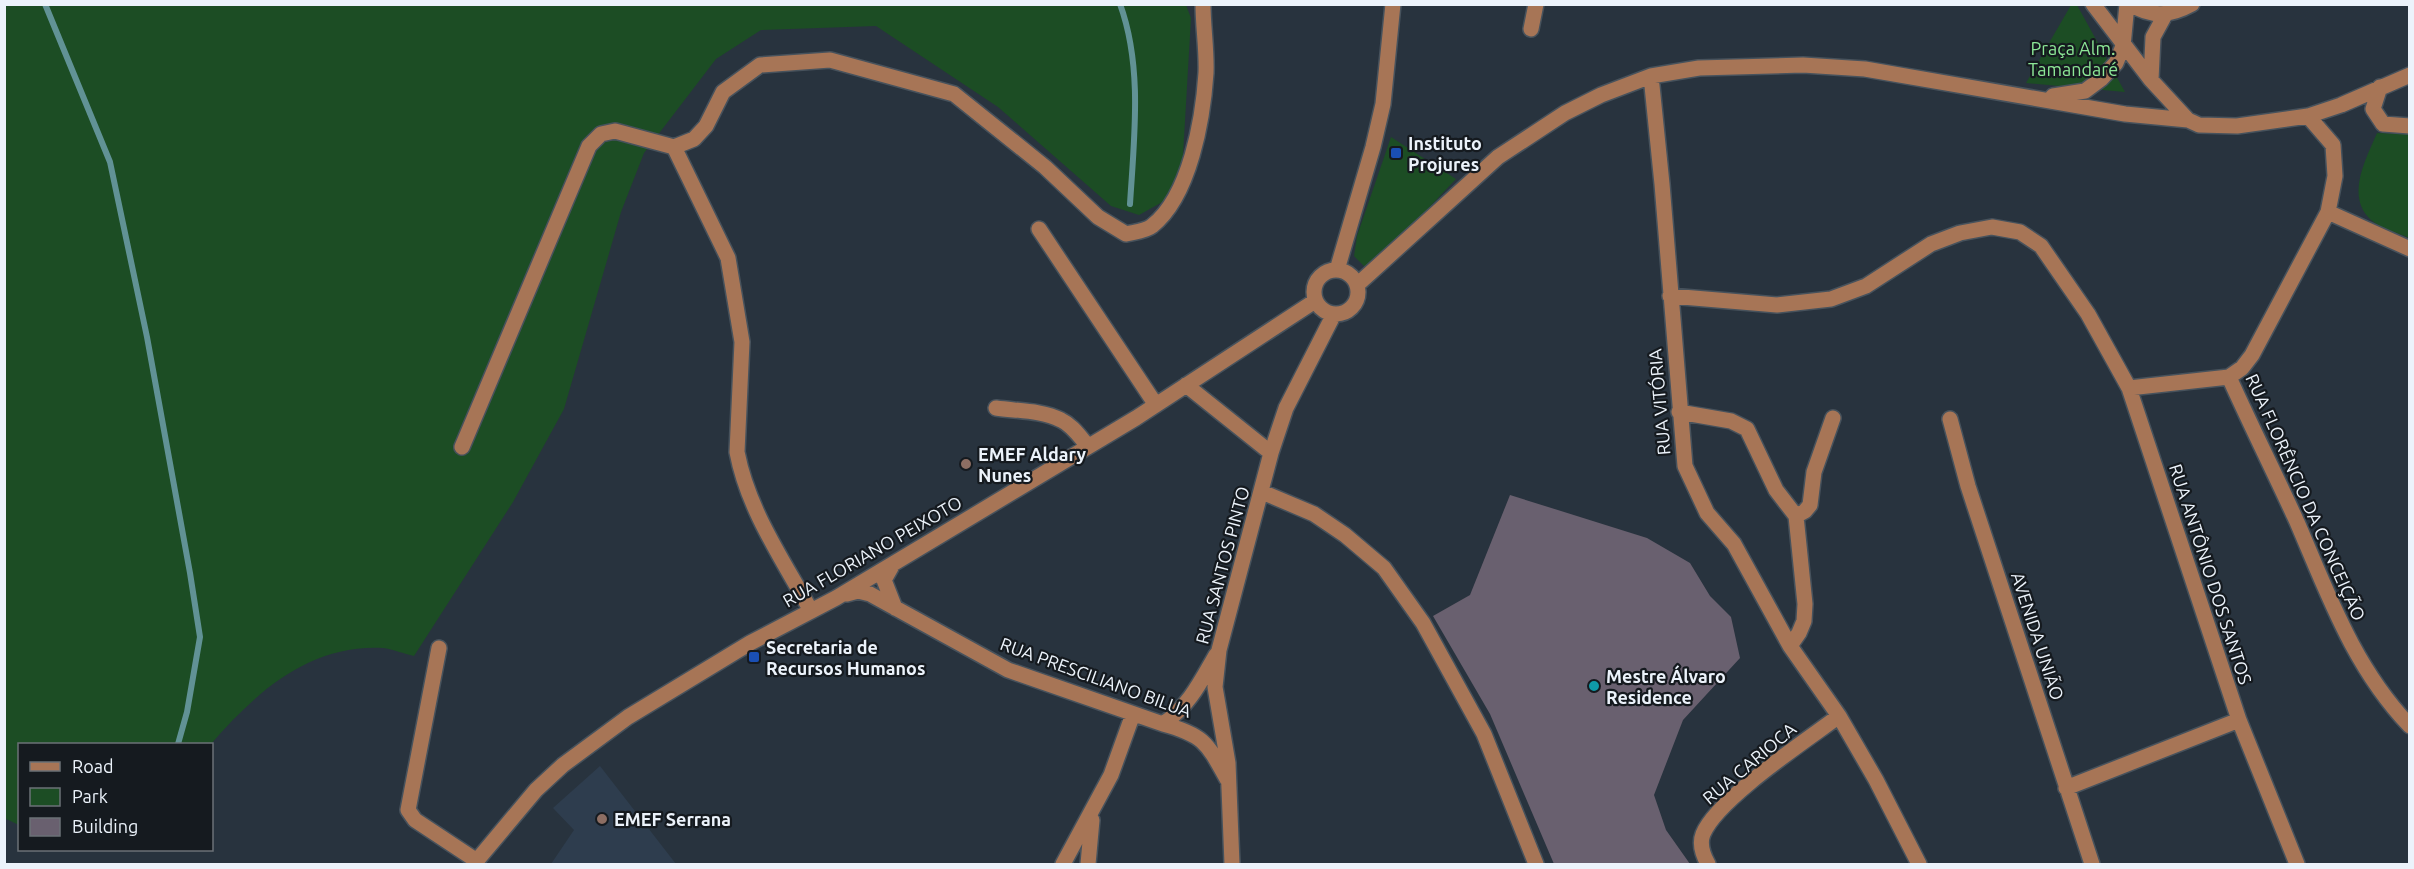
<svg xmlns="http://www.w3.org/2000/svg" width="2414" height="869" font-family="Ubuntu,sans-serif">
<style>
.built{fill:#2e3d4e}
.green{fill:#1c4d24}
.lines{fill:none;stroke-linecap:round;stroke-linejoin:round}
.stream{stroke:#619295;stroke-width:6}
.building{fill:#69606f}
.minor-casing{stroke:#47525c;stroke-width:18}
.minor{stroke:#a77556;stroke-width:15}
.transit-dot{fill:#1a4fb4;stroke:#151a1f;stroke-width:2}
.education-dot{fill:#8d6e63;stroke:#151a1f;stroke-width:2}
.culture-dot{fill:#0f9aa8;stroke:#151a1f;stroke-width:2}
.labels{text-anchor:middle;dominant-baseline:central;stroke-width:4.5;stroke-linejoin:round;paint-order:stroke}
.park-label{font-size:18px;fill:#8ce796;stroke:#151a1f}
.poi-label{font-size:18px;font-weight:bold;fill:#ecf3fb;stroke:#151a1f;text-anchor:start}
.street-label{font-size:18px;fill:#ecf3fb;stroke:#151a1f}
</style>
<rect width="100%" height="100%" fill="#28333e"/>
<path class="built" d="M600 766 676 864H551L574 830 553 808Z"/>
<path class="green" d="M4 5H1186L1191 18 1182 172 1166 200 1139 215 1111 206 998 107 876 26 761 30 716 59 644 153 621 212 564 409 513 502 414 656C404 654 393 649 383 648 309 644 255 693 211 744H20L19 825 4 818Z
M2071 5H2077L2125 92 2026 83Z
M2377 133 2409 134V238C2398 233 2380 228 2371 220 2345 196 2366 159 2377 133Z
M1391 137 1456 179 1369 271 1354 256 1357 236Z"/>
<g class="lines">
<path class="stream" d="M45 4 110 162 147 337 190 573 200 637 187 712 178 744
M1120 4C1143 67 1134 139 1130 204"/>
</g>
<path class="building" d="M1510 495 1647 538 1690 563 1710 596 1731 617 1740 658 1683 720 1654 795 1666 830 1690 864H1554L1490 714 1433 616 1470 595Z"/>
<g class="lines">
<g class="minor-casing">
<path id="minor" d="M2093 4 2151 80 2188 120 2199 125 2237 126 2308 116 2341 105 2410 75
M2130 4C2152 18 2170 16 2192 4
M1531 29 1536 4
M1651 76 1662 184 1685 466 1707 513 1734 544 1790 646 1839 716 1876 780 1919 864
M2151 80 2153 37 2165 15
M2380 87 2373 109 2383 124 2410 126
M2053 96 2085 91 2101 79 2116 63 2123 46 2127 4
M2308 116 2333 145 2335 176 2328 212 2252 355 2242 368 2229 377C2251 426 2275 474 2297 522 2328 594 2354 668 2410 726
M674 147 694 139 706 126 723 92 760 65 830 60 954 94 1045 167 1098 217 1126 234C1134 232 1146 231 1152 226 1190 196 1203 119 1206 73 1207 51 1203 27 1203 4
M674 147 728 258 742 342 737 452C748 510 783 560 811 611
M2328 212 2410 249
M1039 229 1156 405
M1337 270 1373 147 1383 104 1393 4
M1314 292a22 22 0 1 1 44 0a22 22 0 1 1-44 0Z
M1357 285 1498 157 1565 113 1601 95 1651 76 1699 68 1803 65 1865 69 2125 114 2188 120
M1670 296 1777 305 1831 299 1866 286 1931 244 1960 233 1992 227 2020 232 2041 246 2088 314 2129 388 2239 720 2297 864
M1186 385 1271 453
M2129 388 2229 377
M996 408C1016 411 1042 410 1061 420 1072 425 1080 437 1088 446
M1679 412 1731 421 1747 429 1776 490 1796 516 1805 604 1804 621 1799 633 1790 646
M1950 419 1968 486 2092 864
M462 447 589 146 601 134 615 131 674 147
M1262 492 1314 514 1345 535 1384 568 1423 623 1484 734 1536 864
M1796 516 1805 511 1810 505 1814 472 1833 418
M893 564 884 580 895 608
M847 594 858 591 870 594 1008 670 1163 724C1204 735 1207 743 1227 779
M439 648 408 810 415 820 477 861
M1163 724C1189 706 1201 681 1216 655
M2066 788 2239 720
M474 864 536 790 563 765 628 717 750 643 836 598 1136 418 1315 301
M1063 864 1111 775 1133 714
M1088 864 1092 820
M1232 864 1228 763 1215 687 1219 650 1271 453 1286 408 1334 314
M1708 864C1703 855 1699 844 1703 834 1717 799 1807 740 1839 716"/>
</g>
<use href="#minor" class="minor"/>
</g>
<g class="transit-dot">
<rect x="1390" y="147" width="12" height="12" rx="3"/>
<rect x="748" y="651" width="12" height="12" rx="3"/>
</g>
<g class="education-dot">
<circle cx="966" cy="464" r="6"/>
<circle cx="602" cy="819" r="6"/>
</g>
<circle class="culture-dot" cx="1594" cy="686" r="6"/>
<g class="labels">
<g class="park-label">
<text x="2073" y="48">Praça Alm.<tspan x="2073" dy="21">Tamandaré</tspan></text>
</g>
<g class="poi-label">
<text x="1408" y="143">Instituto<tspan x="1408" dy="21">Projures</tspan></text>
<text x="978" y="454">EMEF Aldary<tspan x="978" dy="21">Nunes</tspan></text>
<text x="766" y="647">Secretaria de<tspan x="766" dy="21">Recursos Humanos</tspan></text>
<text x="1606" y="676">Mestre Álvaro<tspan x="1606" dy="21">Residence</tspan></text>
<text x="614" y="819">EMEF Serrana</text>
</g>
<g class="street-label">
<text transform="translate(1659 402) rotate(-95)">RUA VITÓRIA</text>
<text transform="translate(2306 497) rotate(66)">RUA FLORÊNCIO DA CONCEIÇÃO</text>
<text transform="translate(872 551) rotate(-30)">RUA FLORIANO PEIXOTO</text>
<text transform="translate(1222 565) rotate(-75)">RUA SANTOS PINTO</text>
<text transform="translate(2211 574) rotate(72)">RUA ANTÔNIO DOS SANTOS</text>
<text transform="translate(2038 636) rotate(72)">AVENIDA UNIÃO</text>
<text transform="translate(1096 677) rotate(20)">RUA PRESCILIANO BILUA</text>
<text transform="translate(1749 763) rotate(-40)">RUA CARIOCA</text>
</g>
</g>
<rect width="2414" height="869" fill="none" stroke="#ecf3fb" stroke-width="12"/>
<rect x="18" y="743" width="195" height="108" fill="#151a1f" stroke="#6b7177" stroke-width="1.5"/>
<rect x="30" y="762" width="30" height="9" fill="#a77556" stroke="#6b7177" stroke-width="1.5"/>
<text x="72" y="773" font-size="18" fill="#ecf3fb">Road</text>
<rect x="30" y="788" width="30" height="18" fill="#1c4d24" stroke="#6b7177" stroke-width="1.5"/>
<text x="72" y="803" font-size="18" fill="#ecf3fb">Park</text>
<rect x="30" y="818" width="30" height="18" fill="#69606f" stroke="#6b7177" stroke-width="1.5"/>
<text x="72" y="833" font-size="18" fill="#ecf3fb">Building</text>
</svg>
